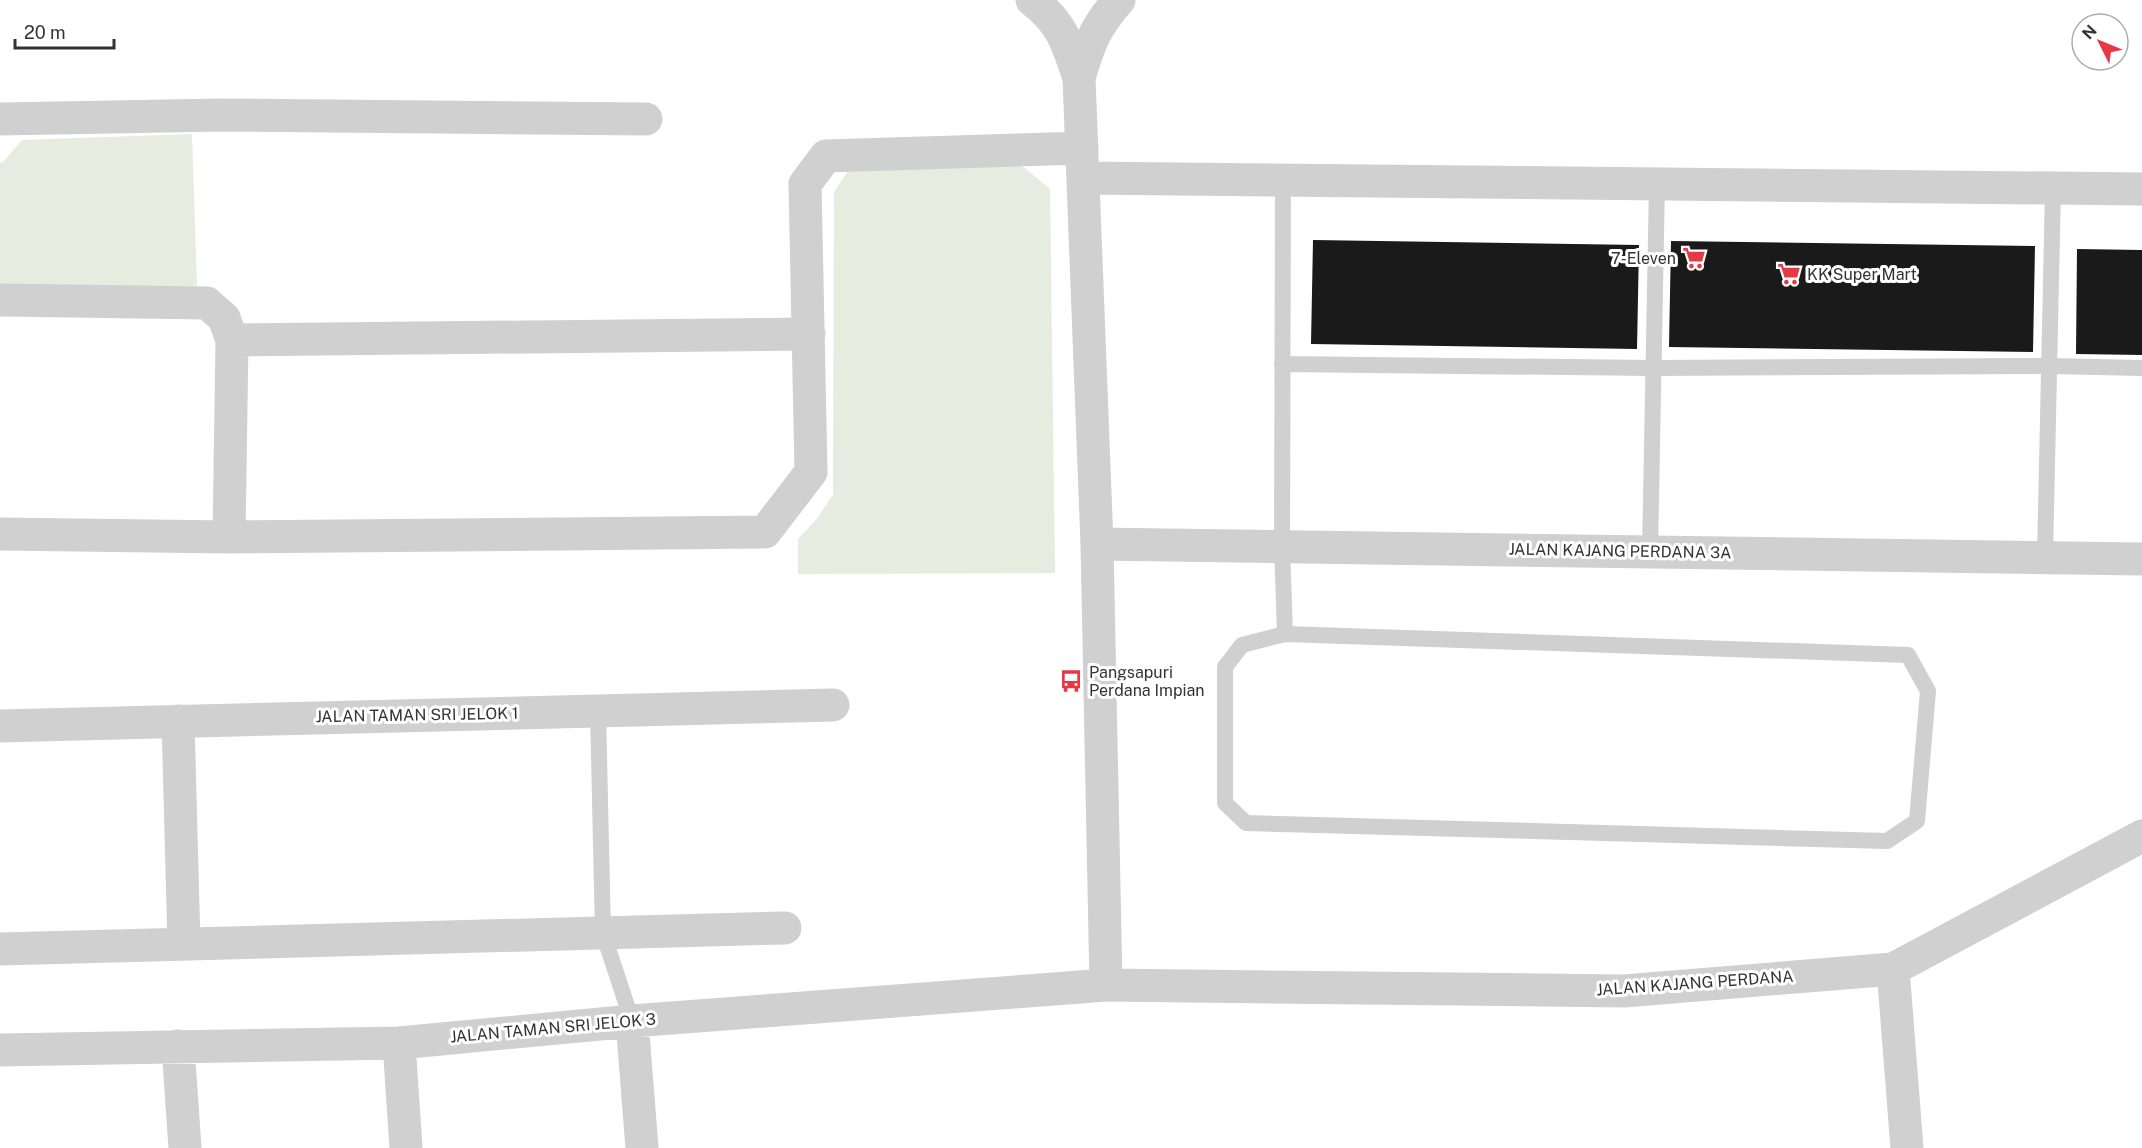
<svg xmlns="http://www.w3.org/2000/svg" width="2142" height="1148" font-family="'Public Sans',sans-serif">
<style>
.green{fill:#e6ecdf}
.building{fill:#1a1a1a}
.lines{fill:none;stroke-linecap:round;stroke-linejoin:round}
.lane{stroke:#d0d0d0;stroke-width:16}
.street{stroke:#d0d0d0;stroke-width:33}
.labels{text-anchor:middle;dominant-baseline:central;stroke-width:6;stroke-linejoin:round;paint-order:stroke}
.poi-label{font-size:16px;fill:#333;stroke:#fff;text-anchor:start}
.street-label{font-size:16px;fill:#333;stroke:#fff}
</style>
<rect width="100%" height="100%" fill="#fff"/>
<path class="green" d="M192 134 197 286 0 289V163L3 162 22 140Z
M1015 160 1050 189 1055 573 798 574V539L815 521 833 495 834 192 850 168Z"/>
<path class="building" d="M1313 240 1639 245 1637 349 1311 344Z
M1671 241 2035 246 2033 352 1669 347Z
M2077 249 2142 250V355L2076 354Z"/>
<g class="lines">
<path class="lane" d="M1283 180 1282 546 1285 634 1242 645 1225 667V803L1246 823 1887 841 1917 821 1928 691 1908 655 1285 634
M1282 364 1653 368 2049 366 2142 368
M1650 552 1657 184
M2045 557 2053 188
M598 711 603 933 632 1021"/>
<path class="street" d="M1032 0C1063 24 1067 43 1079 78L1097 544 1106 985
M1079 78C1089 44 1095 27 1119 0
M0 119 222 115 646 119
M1083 178 2142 189
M0 300 207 303 224 318 232 340 809 334
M0 534 229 537 765 532 811 472 805 184 826 156 1082 148
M229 537 232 340
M1097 544 2142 559
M178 721 184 944
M0 726 833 705
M0 949 785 928
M1893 969 1907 1148
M632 1021 642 1148
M399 1043 406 1148
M178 1046 185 1148
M0 1050 399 1043 632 1021 1106 985 1624 991 1893 969 2142 836"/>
</g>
<defs>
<g id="supermarket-bare" transform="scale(1.8)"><path d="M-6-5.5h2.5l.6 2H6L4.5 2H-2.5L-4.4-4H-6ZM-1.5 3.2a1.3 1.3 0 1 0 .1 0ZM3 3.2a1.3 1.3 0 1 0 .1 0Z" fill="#e63946" stroke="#fff" stroke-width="2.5" paint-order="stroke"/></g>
<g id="bus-bare" transform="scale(1.8)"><path d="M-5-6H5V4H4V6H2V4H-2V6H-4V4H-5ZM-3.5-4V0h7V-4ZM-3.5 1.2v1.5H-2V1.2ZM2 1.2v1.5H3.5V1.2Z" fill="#e63946" stroke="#fff" stroke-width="2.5" paint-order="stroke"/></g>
</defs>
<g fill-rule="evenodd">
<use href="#supermarket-bare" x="1694" y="258"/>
<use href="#supermarket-bare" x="1789" y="274"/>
<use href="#bus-bare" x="1071" y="681"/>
</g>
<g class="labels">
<g class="poi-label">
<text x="1676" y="258" text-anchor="end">7-Eleven</text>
<text x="1807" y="274">KK Super Mart</text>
<text x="1089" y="672">Pangsapuri<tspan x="1089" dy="18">Perdana Impian</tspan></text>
</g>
<g class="street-label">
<text transform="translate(1620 551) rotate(1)">JALAN KAJANG PERDANA 3A</text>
<text transform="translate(417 715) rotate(-1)">JALAN TAMAN SRI JELOK 1</text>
<text transform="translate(1695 983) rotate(-4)">JALAN KAJANG PERDANA</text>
<text transform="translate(553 1028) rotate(-5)">JALAN TAMAN SRI JELOK 3</text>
</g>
</g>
<g transform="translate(2100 42) rotate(313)"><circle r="28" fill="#ffffff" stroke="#adadad" stroke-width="1.5"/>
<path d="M0-4.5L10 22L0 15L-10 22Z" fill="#e63946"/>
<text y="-9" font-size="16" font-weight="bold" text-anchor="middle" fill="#333333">N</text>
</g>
<path d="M15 39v9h99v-9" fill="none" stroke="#333333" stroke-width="3"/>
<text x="24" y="39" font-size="18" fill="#333333" stroke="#ffffff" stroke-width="4.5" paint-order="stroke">20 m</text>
</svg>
